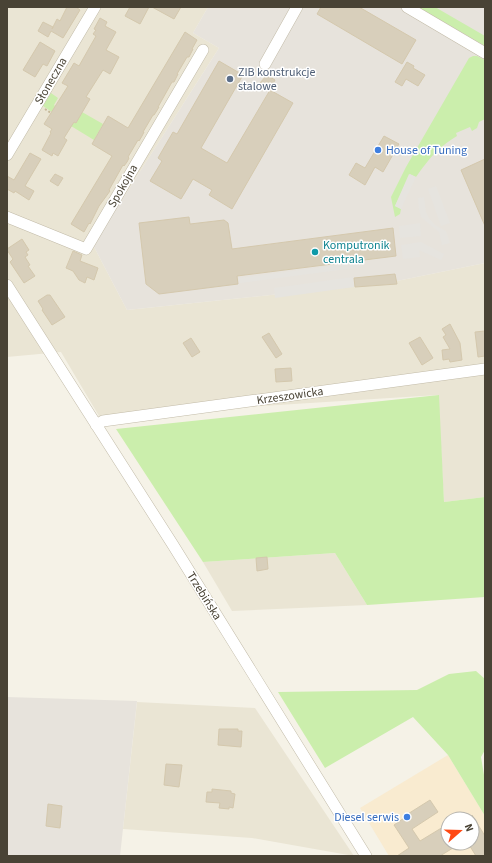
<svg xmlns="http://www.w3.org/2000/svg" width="492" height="863" font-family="'Source Sans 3',sans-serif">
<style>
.residential{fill:#eae5d4}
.commercial{fill:#f9ebd0;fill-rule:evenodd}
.industrial{fill:#e7e3dc}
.green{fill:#cbeeac}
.parking{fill:#e6e4df}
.building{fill:#d8cfbb;stroke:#d4c8ad}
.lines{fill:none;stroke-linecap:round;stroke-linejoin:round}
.minor-casing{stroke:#c2bba8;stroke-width:12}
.path{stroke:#c5b898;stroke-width:2;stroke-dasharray:2 2;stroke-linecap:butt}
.minor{stroke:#fff;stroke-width:11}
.service-dot{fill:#5c6f8a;stroke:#fff;stroke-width:1.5}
.shop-dot{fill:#3f7fe0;stroke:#fff;stroke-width:1.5}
.culture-dot{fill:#0f9aa8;stroke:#fff;stroke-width:1.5}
.labels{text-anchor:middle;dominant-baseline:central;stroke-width:3;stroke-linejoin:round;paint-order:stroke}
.service-label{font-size:12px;fill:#4e5e75;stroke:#fff;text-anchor:start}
.street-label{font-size:12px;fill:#494335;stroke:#fff}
.shop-label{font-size:12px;fill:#366cbe;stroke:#fff;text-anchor:start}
.culture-label{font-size:12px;fill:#0d838f;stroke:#fff;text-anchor:start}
</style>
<rect width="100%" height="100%" fill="#f5f2e7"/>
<path class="residential" d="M7 7H208L193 33 219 48 93 245 127 310 387 283 485 263V497L444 502 438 395 99 416 61 352 7 357Z
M335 553 367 605 232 611 203 562Z
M137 702 255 708 354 856 252 838 123 829Z"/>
<path class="commercial" d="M448 755 485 816V856H389L360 808ZM448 819H472V843H448Z"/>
<path class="industrial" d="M208 7H485V263L387 283 127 310 93 245 219 48 193 33Z
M7 697 137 701 120 856H7Z"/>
<path class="green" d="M418 7H435L485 36V46Z
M473 56H477L485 60V119L479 122 477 128 472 131 470 127 456 133 457 136C437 148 429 159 416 177L410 174 395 206 401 209 400 214 395 217 391 197 406 167 469 58Z
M51 93 58 98 54 105 55 106 52 112 43 106Z
M82 112 103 124 94 140 71 126 74 122 76 123Z
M439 395 444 502 485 497V597L367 605 335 553 203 562 116 429Z
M476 671 485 679V750L481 757 485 781V816L448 755 413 717 325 768 278 692 417 690 449 674Z"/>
<path class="parking" d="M409 174 416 177 401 209 395 206Z
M436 186 450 223 441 226 428 189Z
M424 197 426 212 429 218 435 225 446 231 450 243 442 245 439 232 421 217 419 210 418 198Z
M420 223 421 236 400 238 399 226Z
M421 242 444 254 441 260 419 250 420 257 403 259 401 245Z
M361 262 362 267 240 283 239 278Z
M353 277 354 287 275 298 274 288Z"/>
<path class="building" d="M67 7H76L80 10 63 38 51 31 48 37 38 31 43 22 53 27 52 29 57 19 60 21Z
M130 7H149L140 24 125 16Z
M152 7H181L174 19Z
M321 7H359L416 40 402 64 317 14Z
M100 18 107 22 105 26 116 32 106 50 119 57 110 74 103 70 86 97 90 99 76 123 74 122 64 138 67 140 58 156 53 153 52 156 42 150 51 133 50 132 52 129 44 124 68 86 62 83 74 63 79 66 96 36 93 34 96 30 94 29Z
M185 32 197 40 192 49H193L189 57H187L177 74H178L174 82H172L158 107H159L156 112 154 115H153L143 132H144L142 136 139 141 138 140 128 157 129 158 127 162 124 166 123 165 109 190 110 191 99 206 90 224 89 223 84 232 71 224 112 156 92 144 108 116 128 128Z
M40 42 55 51 47 66 43 64 35 77 23 70Z
M219 61 243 75 201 148 227 163 270 90 293 103 232 209 209 195 212 190 193 179 181 199 150 181 162 161 158 158 173 132 177 134Z
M407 62 414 66 413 68 425 75 418 86 406 79 402 86 395 82Z
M267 75 275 80 270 90 259 84Z
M384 136 399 144 383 172 375 167 365 185 349 175 356 163 365 168Z
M30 153 41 159 25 186 34 191 29 200 15 191 14 193 7 189V176L14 180Z
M485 159V226L461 170Z
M55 174 63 178 58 186 50 181Z
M189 217 190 224 224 220 228 223 232 249 393 228 396 256 237 276 238 284 159 294 146 284 139 223Z
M22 239 29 250 26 252 28 255 25 257 30 265 28 266 35 276 24 283 10 262 13 259 7 250V249Z
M73 251 82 255 80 261 98 268 94 280 87 277 85 283 79 280 73 271 66 268Z
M395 274 397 284 355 287 354 278Z
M47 295H50L65 317 52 325 42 310 43 309 38 301Z
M450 324 460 343 462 360 450 362 449 359 443 360 442 350 450 349 443 337 446 335 442 329Z
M485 331V356L478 357 475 332Z
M269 333 282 354 276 358 262 337Z
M420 337 433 358 422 365 409 343Z
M191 338 200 352 192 357 183 343Z
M291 368 292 381 276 382 275 369Z
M267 557 268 569 257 571 256 558Z
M219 729H238V731H242L241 747 218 745Z
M166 764 182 765 179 787 164 785Z
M212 789 231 791V793L235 794 233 808 229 807V809L219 808 220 803 206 802 207 792H212Z
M430 800 438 812 412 829 420 841 448 824V843H461L440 856H397L409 848 394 825 404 818 403 817Z
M48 804 62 806 60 828 46 826Z
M472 815 485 836V856H476L468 843H472Z"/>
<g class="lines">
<g class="minor-casing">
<path id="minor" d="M407 7 485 53
M265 64 297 7
M7 155 95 7
M7 217 86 249 203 50
M7 285 173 545 366 856
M96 425 103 421 485 369"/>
</g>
<path class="path" d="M45 109 51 113"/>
<use href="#minor" class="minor"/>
</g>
<circle class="service-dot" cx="230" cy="79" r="4"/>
<g class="shop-dot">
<circle cx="378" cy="150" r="4"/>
<circle cx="407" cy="817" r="4"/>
</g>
<circle class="culture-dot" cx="315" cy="252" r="4"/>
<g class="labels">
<g class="service-label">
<text x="238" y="72">ZIB konstrukcje<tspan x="238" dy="14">stalowe</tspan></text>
</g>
<g class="street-label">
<text transform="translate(51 81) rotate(-60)">Słoneczna</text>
<text transform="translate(123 186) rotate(-60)">Spokojna</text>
<text transform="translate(290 396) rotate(-8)">Krzeszowicka</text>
<text transform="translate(204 596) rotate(58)">Trzebińska</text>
</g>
<g class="shop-label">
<text x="386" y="150">House of Tuning</text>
<text x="399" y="817" text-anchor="end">Diesel serwis</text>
</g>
<g class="culture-label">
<text x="323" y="245">Komputronik<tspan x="323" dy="14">centrala</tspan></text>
</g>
</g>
<rect width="492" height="863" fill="none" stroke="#494335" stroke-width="16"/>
<g transform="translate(460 831) rotate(70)"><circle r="19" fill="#ffffff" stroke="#b6b4ae"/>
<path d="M0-3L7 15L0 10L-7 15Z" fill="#ff4914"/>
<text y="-6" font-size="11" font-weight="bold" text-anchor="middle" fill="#494335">N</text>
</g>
</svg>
